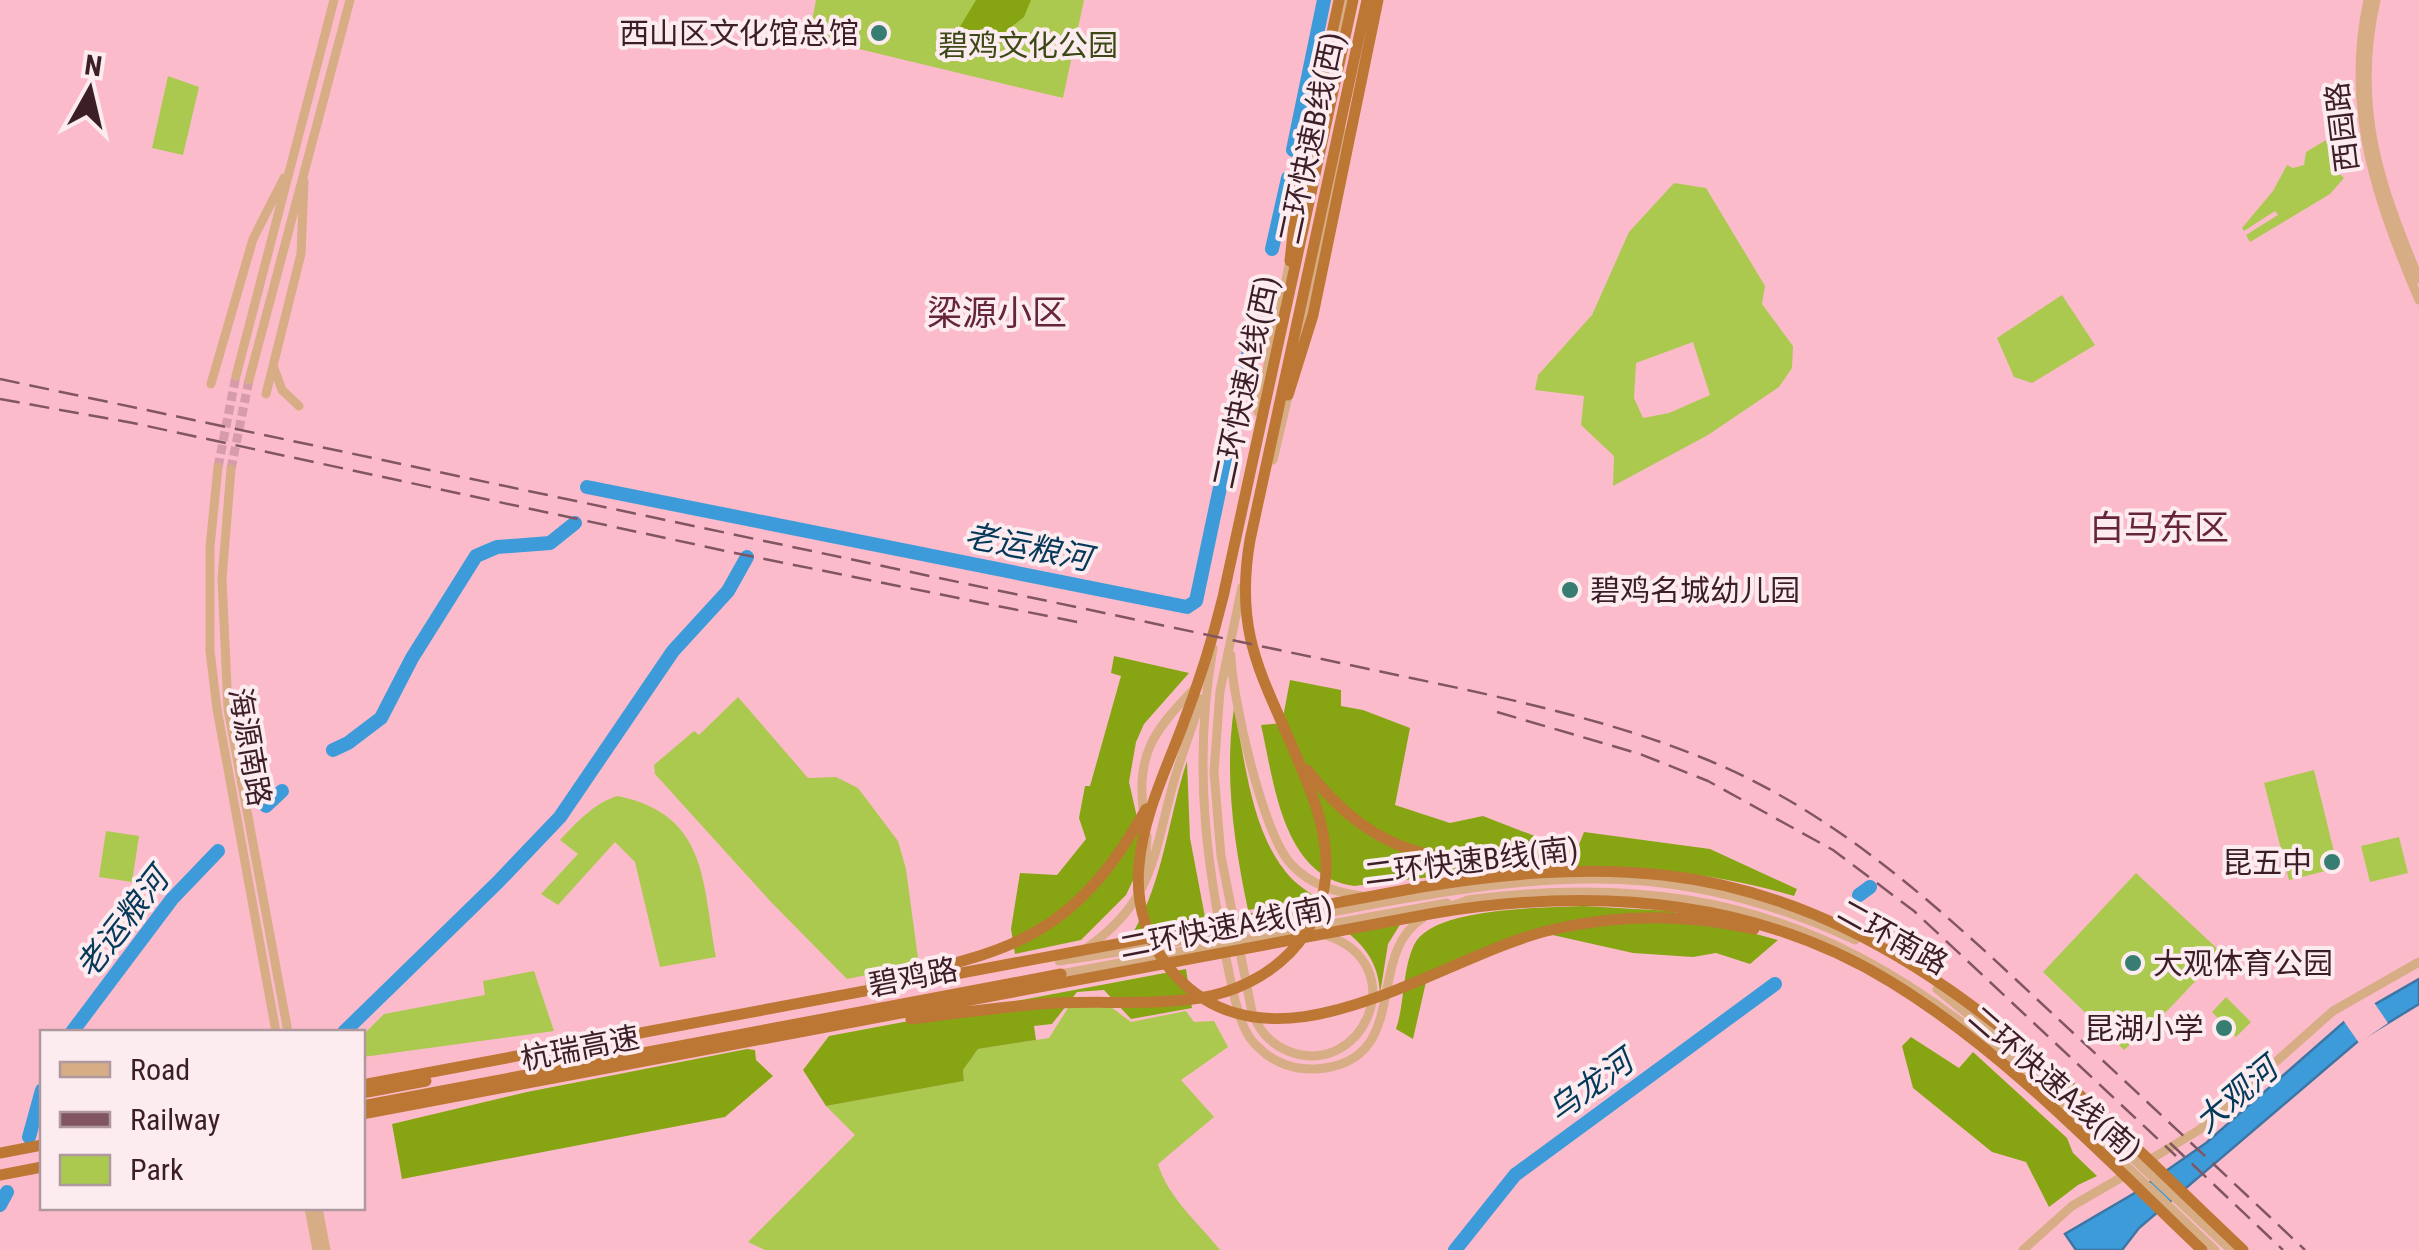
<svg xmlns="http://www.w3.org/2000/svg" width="2419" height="1250" font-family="'Roboto Condensed','Noto Sans SC',sans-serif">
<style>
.green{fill:#abc94f;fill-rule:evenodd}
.forest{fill:#87a512}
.water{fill:#3e9bd9;stroke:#3d76a4;stroke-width:2.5}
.pier{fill:#fcbbcb}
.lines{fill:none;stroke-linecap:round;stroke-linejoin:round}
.river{stroke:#3e9bd9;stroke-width:14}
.major-tunnel{stroke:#d69caa;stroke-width:9;stroke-dasharray:9 4.5;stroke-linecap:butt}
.major{stroke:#d7ad85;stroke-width:9}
.highway{stroke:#bd7734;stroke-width:11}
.rail{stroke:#815662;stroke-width:2.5;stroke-dasharray:20 10;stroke-linecap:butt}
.poi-dot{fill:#387d72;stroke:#fcebef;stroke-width:4}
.labels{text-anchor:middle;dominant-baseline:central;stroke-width:8;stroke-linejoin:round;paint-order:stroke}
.poi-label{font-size:30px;fill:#3c1e27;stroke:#fcebef;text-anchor:end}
.park-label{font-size:30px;fill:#3c4916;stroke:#fcebef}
.street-label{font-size:30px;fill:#3c1e27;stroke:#fcebef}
.water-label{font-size:32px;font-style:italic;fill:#043959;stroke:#fcebef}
.quarter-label{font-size:35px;fill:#66253b;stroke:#fcebef}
</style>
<rect width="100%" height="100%" fill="#fcbbcb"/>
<path class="green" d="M816 0H1084L1063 98 809 37Z
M168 76 199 87 183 155 152 148Z
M2333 136 2338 153 2337 171 2344 178 2330 194 2250 242 2246 235 2278 215 2275 211 2244 231 2242 228 2273 191 2287 165 2293 168 2304 165 2306 152Z
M1674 183 1706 188 1765 286 1762 304 1793 346 1792 368 1779 387 1708 435 1613 486 1614 456 1581 425 1584 396 1535 390 1538 375 1592 315 1629 232ZM1693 342 1710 395 1669 413 1643 418 1634 398 1636 363Z
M2062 295 2095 345 2032 383 2014 377 1997 338Z
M738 697 808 778 836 777 858 788 898 841 906 869 918 958 906 967 847 979 771 902 655 774 654 765 694 731 699 735Z
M2314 770 2338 868 2289 880 2264 783Z
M618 796C708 815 702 881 716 957L660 967 635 862 615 842 558 905 541 894 578 854 560 840C576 823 595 802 618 796Z
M106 831 139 836 132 882 99 877Z
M2399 837 2408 873 2370 882 2361 846Z
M2136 873 2222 953 2169 1009 2124 1050 2043 972Z
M534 971 554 1031 363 1057V1035L384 1014 485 995 483 981Z
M2226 997 2251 1022 2236 1037 2212 1012Z
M1111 1007 1131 1022 1186 1011 1194 1022 1214 1021 1228 1047 1181 1080 1214 1117 1158 1164C1168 1198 1199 1223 1220 1250H765L748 1242 855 1135 826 1106 964 1081 963 1070 978 1049 1049 1038 1068 1008Z"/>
<path class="forest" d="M976 0H1031L1024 17 1005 32 1006 44 965 35 958 30Z
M1114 656 1189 673 1144 724 1136 742 1129 782 1141 835 1135 876 1126 895 1081 940 1015 954 1011 929 1020 873 1057 875 1086 839 1079 818 1085 786H1090L1121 676 1111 673Z
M1290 680 1341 690V706L1363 710 1410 728 1395 805 1450 823 1483 816 1576 852 1584 832 1710 849 1797 889 1794 896C1645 852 1506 867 1354 886 1282 877 1274 781 1261 725L1282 723Z
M1234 708C1246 763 1251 836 1292 879 1299 886 1309 892 1317 898L1248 910C1234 843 1224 776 1234 708Z
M1187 761 1190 838 1205 917 1134 931C1164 878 1168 819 1187 761Z
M1583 906 1671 911 1778 940 1750 964 1716 953 1693 957 1633 953 1548 934 1472 960 1426 982 1413 1039 1396 1029C1405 1003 1402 970 1414 945 1432 907 1543 908 1583 906Z
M1401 923 1388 944 1380 994C1379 967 1368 949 1347 932Z
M1186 969 1192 1008 1131 1019 1104 990 1077 992 1052 1024 1034 1026 1036 1040 978 1049 963 1070 964 1081 826 1106 803 1070 829 1036Z
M1911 1037 1959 1068 1973 1052 2067 1138 2073 1153 2097 1176 2078 1185 2049 1207 2026 1162 1992 1152 1913 1088 1902 1046Z
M747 1049 755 1050 756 1060 773 1076 725 1117 402 1179 392 1124 527 1092Z"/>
<path class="water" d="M2419 979V1004L2357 1042 2139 1228 2122 1250H2076L2065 1234 2133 1194 2206 1143 2344 1022Z"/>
<path class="pier" d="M2373 1001 2388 1023 2359 1043 2343 1020Z"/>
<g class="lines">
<path class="river" d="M1293 150 1324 0
M1272 249 1288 178
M587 487 1187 607 1196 601 1251 341
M333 750 348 743 381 718 412 658 476 556 497 547 550 543 575 523
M266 806 282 791
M1859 895 1870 887
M72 1032 172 899 218 851
M344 1032 498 882 560 817 673 651 728 591 747 557
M29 1137 42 1090
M0 1205 7 1192
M1455 1250 1515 1175 1775 984"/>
<path class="major-tunnel" d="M218 467 236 376
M231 469 249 380"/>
<path class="major" d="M2368 0C2344 109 2377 201 2419 300
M2376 0C2352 106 2379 183 2419 279
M1299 216 1346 0
M1301 338 1345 133
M274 368 282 390 299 406
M236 376 334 0
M249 380 350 0
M211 384 253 239 284 178
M266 394 301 254 304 181
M1258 412 1291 256
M1273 460 1289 392
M218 467 210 547V651L217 709 276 1032
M231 469 222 579 228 709 288 1032
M1242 587 1220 691 1214 772 1221 856 1252 1012C1259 1030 1269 1043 1288 1051 1363 1081 1415 963 1325 935
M1213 648C1191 771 1208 880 1235 1000 1240 1018 1245 1036 1259 1048 1274 1063 1295 1070 1316 1069 1414 1062 1363 955 1423 918
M1231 655C1232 699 1263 833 1291 864 1310 885 1335 892 1362 896
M1144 816C1135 755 1153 732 1194 689
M1145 875 1147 836
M1467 900C1828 852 1974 1023 2215 1250
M1442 909 1472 899
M1304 929 1447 903
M1273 935 1310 933
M1088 947C1153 901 1153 857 1172 788 1180 758 1192 729 1201 699
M1059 961C1159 947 1258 926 1358 907 1452 890 1548 873 1644 881 1717 888 1789 909 1855 940
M1061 974 1275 934
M1937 989 2051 1082 2231 1250
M2146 1162 2199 1130 2333 1011 2419 962
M309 1208 317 1250
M318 1208 326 1250
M2023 1250 2072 1206 2129 1173"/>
<path class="highway" d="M1353 0 1223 597C1212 642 1198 685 1182 727 1165 772 1143 817 1139 865 1135 905 1148 946 1176 976 1278 1084 1439 956 1551 930 1618 914 1686 914 1754 929
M1290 261 1297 196 1339 0
M1288 395 1313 315 1378 0
M1307 770C1384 869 1454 862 1568 864
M871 983C1008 952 1072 941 1146 809
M911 1019C959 1013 1007 1006 1055 1003 1103 1001 1152 1005 1200 998 1269 987 1329 934 1326 860 1325 827 1313 795 1300 765 1265 679 1233 638 1250 540L1367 0
M362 1085 1421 887C1501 874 1582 866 1663 875 1909 903 2073 1090 2243 1250
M362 1093 426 1081
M362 1106 1061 974
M362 1114 1435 913C1593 887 1752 897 1891 982 2007 1053 2104 1157 2202 1250
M0 1153 42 1145
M0 1175 42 1167"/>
<path class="rail" d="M0 379 1463 689C1553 709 1640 730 1724 767 1854 825 1954 922 2056 1017 2139 1094 2222 1172 2305 1250
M0 399 133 423 735 553 1087 624
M1497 712 1640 754 1708 781 1833 850 1914 911 2176 1156
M2170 1143 2283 1250"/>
</g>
<g class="poi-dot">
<circle cx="879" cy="33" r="10"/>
<circle cx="1570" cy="590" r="10"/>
<circle cx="2332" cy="862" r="10"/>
<circle cx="2133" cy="963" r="10"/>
<circle cx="2224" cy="1028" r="10"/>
</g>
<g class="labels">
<g class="poi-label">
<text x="859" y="33">西山区文化馆总馆</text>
<text x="1590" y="590" text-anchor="start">碧鸡名城幼儿园</text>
<text x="2312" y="862">昆五中</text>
<text x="2153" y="963" text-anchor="start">大观体育公园</text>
<text x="2204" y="1028">昆湖小学</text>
</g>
<g class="park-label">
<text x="1028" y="45">碧鸡文化公园</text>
</g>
<g class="street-label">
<text transform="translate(2342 127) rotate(-97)">西园路</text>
<text transform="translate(1311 138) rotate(-78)">二环快速B线(西)</text>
<text transform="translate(1245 382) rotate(-78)">二环快速A线(西)</text>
<text transform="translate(250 747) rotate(80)">海源南路</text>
<text transform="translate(1471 861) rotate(-7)">二环快速B线(南)</text>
<text transform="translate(1226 927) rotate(-11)">二环快速A线(南)</text>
<text transform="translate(1893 937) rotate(29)">二环南路</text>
<text transform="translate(913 977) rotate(-11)">碧鸡路</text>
<text transform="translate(580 1048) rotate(-11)">杭瑞高速</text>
<text transform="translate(2055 1083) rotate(41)">二环快速A线(南)</text>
</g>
<g class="water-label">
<text transform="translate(1028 547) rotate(11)">老运粮河</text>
<text transform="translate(122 923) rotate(-52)">老运粮河</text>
<text transform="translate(1590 1086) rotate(-36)">乌龙河</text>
<text transform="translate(2236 1095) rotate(-40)">大观河</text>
</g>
<g class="quarter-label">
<text x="997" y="313">梁源小区</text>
<text x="2159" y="528">白马东区</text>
</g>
</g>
<rect x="40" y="1030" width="325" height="180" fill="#fcebef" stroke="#af999f" stroke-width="2.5"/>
<rect x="60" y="1062" width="50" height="15" fill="#d7ad85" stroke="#af999f" stroke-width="2.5"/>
<text x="130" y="1080" font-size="30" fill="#3c1e27">Road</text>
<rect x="60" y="1112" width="50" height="15" fill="#815662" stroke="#af999f" stroke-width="2.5"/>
<text x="130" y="1130" font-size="30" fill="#3c1e27">Railway</text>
<rect x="60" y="1155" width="50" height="30" fill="#abc94f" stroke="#af999f" stroke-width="2.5"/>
<text x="130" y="1180" font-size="30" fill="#3c1e27">Park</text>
<g transform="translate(90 90) rotate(8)" stroke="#fcebef" stroke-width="8" paint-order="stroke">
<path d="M0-8L18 38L0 25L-18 38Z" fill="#3c1e27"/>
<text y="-15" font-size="28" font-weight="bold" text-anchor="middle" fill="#3c1e27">N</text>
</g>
</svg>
